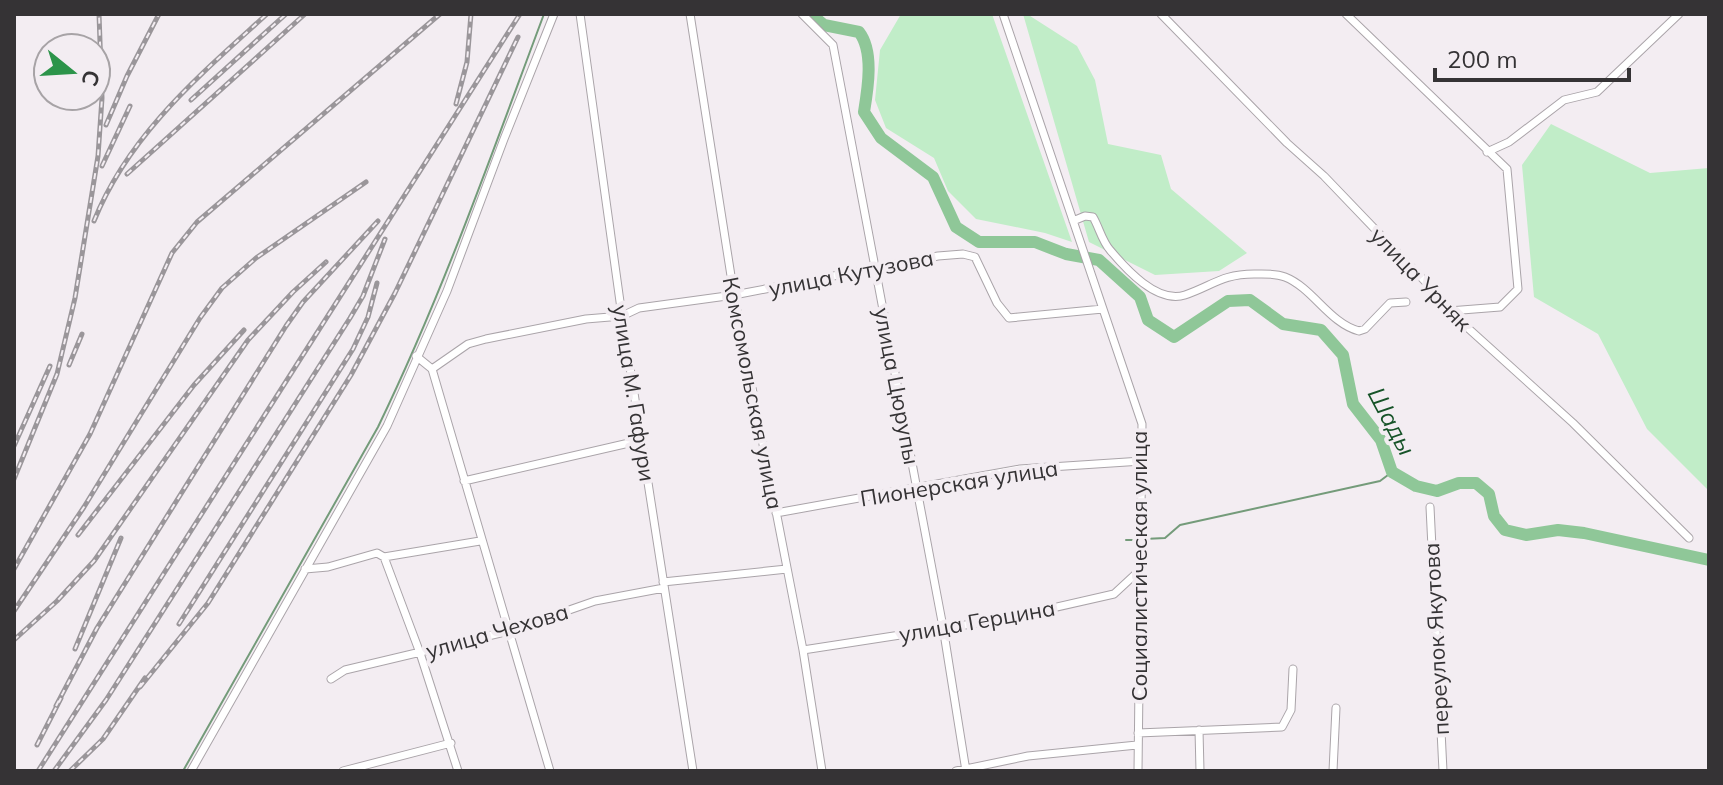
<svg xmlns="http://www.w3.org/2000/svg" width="1723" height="785" font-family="Mulish,sans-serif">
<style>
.green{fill:#c1edc8}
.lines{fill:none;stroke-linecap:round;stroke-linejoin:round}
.stream{stroke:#749b7a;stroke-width:2}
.river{stroke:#8fc798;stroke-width:12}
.minor-casing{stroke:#aaa4a9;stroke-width:9}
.minor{stroke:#fff;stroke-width:7}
.rail-casing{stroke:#9a969a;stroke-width:5}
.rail{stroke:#f3edf2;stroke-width:2;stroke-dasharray:6;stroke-linecap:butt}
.labels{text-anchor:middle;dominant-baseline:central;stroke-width:8;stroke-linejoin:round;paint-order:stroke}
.street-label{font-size:22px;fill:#353335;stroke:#f3edf2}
.water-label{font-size:24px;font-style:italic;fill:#165328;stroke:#f3edf2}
</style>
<rect width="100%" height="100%" fill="#f3edf2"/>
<path class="green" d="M901 14H992L1072 242 1045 233 976 219 948 191 934 158 886 128 875 100 880 50Z
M1023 14H1027L1077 46 1095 80 1108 144 1161 155 1171 189 1247 253 1219 271 1155 275 1089 242Z
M1551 124 1650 173 1709 168V491L1647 429 1598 334 1534 297 1522 165Z"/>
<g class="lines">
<path class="stream" d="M1144 539 1165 538 1180 525 1380 481 1392 472
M1126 540H1137
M183 771 378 427C443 293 492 153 544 14"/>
<path class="river" d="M811 14 824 25 859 32C874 51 868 88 864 112L881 138 933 177 956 227 979 242H1035L1066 254 1099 260 1140 297 1148 320 1174 337 1228 301 1250 300 1283 324 1321 330 1343 355 1353 404 1381 440 1392 472 1416 486 1437 491 1459 483H1476L1489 494 1494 516 1505 530 1526 535 1558 530 1584 533 1709 560"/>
<g class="minor-casing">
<path id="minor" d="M580 14 622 316 693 771
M690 14 734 295 803 650 822 771
M802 14 833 45 943 627 966 771
M1003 14 1142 424 1138 771
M1161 14 1287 143 1324 176 1441 298 1449 311 1573 423 1689 538
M1346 14 1507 169 1518 289 1500 307 1449 311
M1487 152 1509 142 1564 100 1597 92 1679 14
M1073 221 1085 216 1093 217C1099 227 1102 241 1110 250 1126 269 1157 304 1185 295 1212 286 1222 274 1254 274 1264 274 1275 273 1285 277 1313 288 1329 323 1359 331L1365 329 1390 303 1406 302
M416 356 432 369 550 771
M432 369 468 344 486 339 586 319 622 316 639 308 734 295 938 256 963 254 975 257 997 303 1009 318 1103 309
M464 481 642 440
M1430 507 1443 771
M776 513 1020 469 1142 461
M384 557 420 653 458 771
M305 569 328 567 377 553 384 557 480 541
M663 582 787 569
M803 650 1004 619 1114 594 1141 569
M331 679 345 670 509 631 595 601 664 588
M1199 730 1200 771
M1138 733 1282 727 1291 710 1293 669
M191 771 387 426 447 291 504 139 554 14
M343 771 451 743
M956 771 1028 756 1137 745
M1333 771 1336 708"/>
</g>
<use href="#minor" class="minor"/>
<g class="rail-casing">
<path id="rail" d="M191 100 286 14
M456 104 467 62 471 14
M106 125 127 76 159 14
M102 166 130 106
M127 174 305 14
M94 221C129 134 200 75 267 14
M69 365 82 334
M14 446 50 366
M14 479 57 374 75 298 98 156 102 98 99 14
M78 535 194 385 244 330
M14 569 90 434 172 253 197 222 440 14
M14 611 84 507 200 318 222 288 256 258 366 182
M179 624 353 349 368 317 377 283
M14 640 57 601 94 561 248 340 293 292 326 262
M75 649 121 538
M140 687 208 603 351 375 395 293 518 37
M56 706 97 628 286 326 303 302 378 221
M37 745 61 698
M38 771 520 14
M54 771 106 700 350 318 363 296 385 239
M70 771 103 739 145 678"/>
</g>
<use href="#rail" class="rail"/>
</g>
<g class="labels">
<g class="street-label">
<text transform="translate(851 273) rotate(-11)">улица Кутузова</text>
<text transform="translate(1421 279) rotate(46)">улица Урняк</text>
<text transform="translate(897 386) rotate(79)">улица Цюрупы</text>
<text transform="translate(634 393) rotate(81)">улица М. Гафури</text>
<text transform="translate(753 393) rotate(79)">Комсомольская улица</text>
<text transform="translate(959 483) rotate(-9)">Пионерская улица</text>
<text transform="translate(1139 566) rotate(-90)">Социалистическая улица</text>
<text transform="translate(977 621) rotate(-10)">улица Герцина</text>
<text transform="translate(497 631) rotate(-16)">улица Чехова</text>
<text transform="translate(1436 639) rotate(-93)">переулок Якутова</text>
</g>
<g class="water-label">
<text transform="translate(1392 421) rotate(62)">Шады</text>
</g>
</g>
<rect width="1723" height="785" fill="none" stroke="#353335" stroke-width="32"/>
<g transform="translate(72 72) rotate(108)"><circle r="38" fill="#f3edf2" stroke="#a7a3a6" stroke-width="2"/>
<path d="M0-6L14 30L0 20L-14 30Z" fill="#2c944a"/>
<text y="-12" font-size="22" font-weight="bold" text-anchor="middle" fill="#353335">С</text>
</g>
<path d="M1435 68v12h194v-12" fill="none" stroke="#353335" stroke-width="4"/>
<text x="1447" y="68" font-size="24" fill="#353335" stroke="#f3edf2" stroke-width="6" paint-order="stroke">200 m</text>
</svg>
